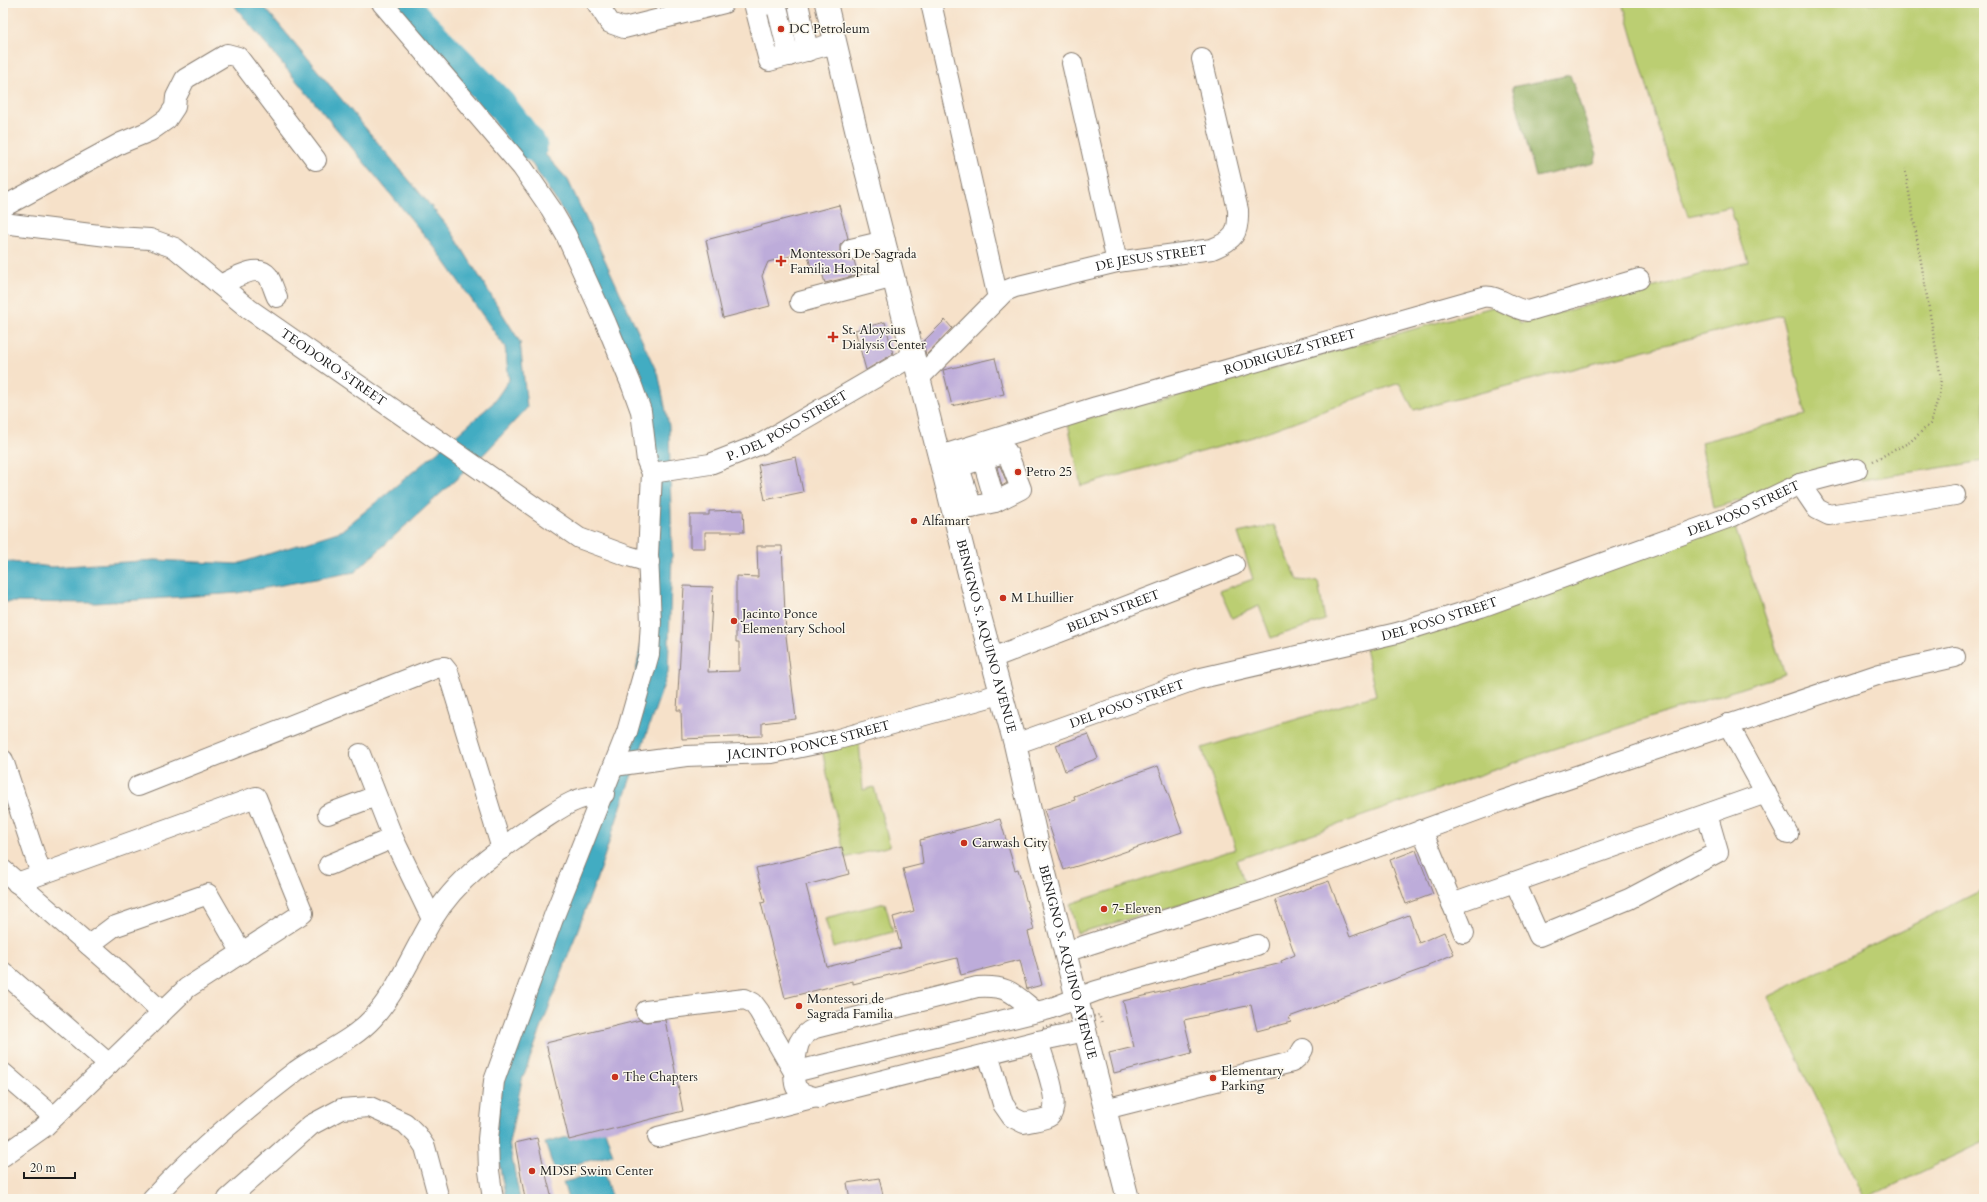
<svg xmlns="http://www.w3.org/2000/svg" width="1987" height="1202" font-family="Cardo,serif">
<style>
.green{fill:#bbce72;stroke:#6c7547}
.forest{fill:#94b164;stroke:#586640}
.water{fill:#42acc2;stroke:#2f646f}
.lines{fill:none;stroke-linecap:round;stroke-linejoin:round}
.river{stroke:#42acc2;stroke-width:31}
.building{fill:#bdacda}
.minor-casing{stroke:#897e72;stroke-width:22}
.major-casing{stroke:#897e72;stroke-width:24}
.path{stroke:#897e72;stroke-width:2.5;stroke-dasharray:1 3;stroke-linecap:butt}
.minor{stroke:#fff;stroke-width:20}
.major{stroke:#fff;stroke-width:22}
.path-bridge{stroke:#897e72;stroke-width:2.5;stroke-dasharray:1 3;stroke-linecap:butt}
.poi-dot{fill:#c8321e;stroke:#fbf7ec;stroke-width:1.5}
.labels{text-anchor:middle;dominant-baseline:central;stroke-width:3;stroke-linejoin:round;paint-order:stroke}
.poi-label{font-size:13px;fill:#1c1c1c;stroke:#fbf7ec;text-anchor:start}
.street-label{font-size:13px;fill:#1c1c1c;stroke:#fbf7ec}
</style>
<rect width="100%" height="100%" fill="#fbf7ec"/>
<filter id="ink" filterUnits="userSpaceOnUse"><feTurbulence type="fractalNoise" baseFrequency=".025" numOctaves="2"/><feDisplacementMap in="SourceGraphic" scale="8" xChannelSelector="R" yChannelSelector="G"/><feConvolveMatrix kernelMatrix="1 2 1 2 8 2 1 2 1" color-interpolation-filters="sRGB"/></filter>
<filter id="wash" filterUnits="userSpaceOnUse"><feTurbulence type="fractalNoise" baseFrequency=".012" numOctaves="4" result="noise"/><feDisplacementMap in="SourceGraphic" scale="16" xChannelSelector="R" yChannelSelector="G"/><feGaussianBlur stdDeviation="0.9" result="paint"/><feColorMatrix in="noise" values="0 0 0 0 0 0 0 0 0 0 0 0 0 0 0 0 0 1.4 0 .05"/><feComposite in="paint" operator="in"/></filter>
<g filter="url(#wash)">
<rect width="100%" height="100%" fill="#f6e1c9"/>
<path class="green" d="M1623 3H1984V461L1861 480 1855 466 1782 489 1713 508 1701 442 1806 415 1781 315 1414 410 1399 383 1247 439 1081 486 1068 423 1165 399 1496 306 1521 323 1748 262 1730 207 1688 216 1662 138Z
M1733 522 1785 674 1554 749 1237 860 1246 887 1077 933 1070 904 1236 849 1202 748 1376 695 1365 649Z
M1274 525 1297 580 1318 582 1325 620 1271 638 1259 606 1232 618 1220 591 1253 579 1238 533Z
M859 741 863 790 874 787 890 846 845 858 822 750Z
M1984 889V1142L1865 1199 1768 997Z
M885 903 893 932 833 948 825 918Z"/>
<path class="forest" d="M1570 75 1597 154 1594 163 1536 177 1512 87Z"/>
<path class="water" d="M232 3H261L450 229 520 342 527 408 487 451 355 572 237 593 96 603 3 602V561L52 567 155 560 237 564 341 531 442 448 493 403 509 380 505 347 435 248Z
M392 3H411L568 180 659 377 669 426 672 555 668 673 630 780 597 878 522 1080 509 1143 520 1199H506L495 1142 501 1088 562 919 617 780 656 558 659 479 568 219 530 161Z
M604 1127 613 1155 554 1169 545 1143Z
M604 1173 612 1199H568L563 1182Z"/>
<g class="lines">
<path class="river" d="M403 3 421 24 501 105 532 146"/>
</g>
<g id="blocks">
<path class="building" d="M839 205 848 238 840 245V252L847 260H854L858 275 825 283 822 273 813 275 807 252 768 262 762 276 770 306 723 318 706 240Z
M945 320 952 328 926 355 923 342Z
M885 322 893 354 866 370 855 330Z
M995 358 1004 394 952 406 943 370Z
M796 457 803 492 765 500 758 465Z
M1000 466 1007 483 1002 486 997 467Z
M743 510 744 532H705V548H690V515H709V511Z
M757 546H782L786 636 796 719 762 723V736L682 739 681 710H677L684 586 713 587 708 672 739 671V642H736V576L758 577Z
M1088 734 1098 758 1065 771 1056 745Z
M1158 766 1182 832 1098 861 1097 860 1064 870 1044 810 1075 800 1074 796Z
M1000 819 1015 870 1018 869 1034 930 1028 932 1042 985 1027 989 1020 960 961 975 957 958 853 984V981L785 998 761 903 765 902 756 868 842 847 849 874 806 885 827 967 901 948 893 917 914 911 903 869 923 864 920 840Z
M1416 850 1433 894 1406 904 1390 860Z
M1329 881 1350 937 1409 915 1419 943 1444 932 1454 954 1428 965V967L1289 1017 1291 1022 1257 1031 1251 1005 1184 1020 1192 1053 1114 1073 1109 1053 1134 1047 1123 1001 1282 963 1281 961 1295 955 1275 900Z
M640 1020 647 1022 665 1020 683 1111 569 1140 546 1043Z
M537 1138 552 1199H525L515 1143Z
M879 1178 884 1199H850L847 1183Z"/>
</g>
</g>
<g filter="url(#ink)">
<use href="#blocks" fill-opacity="0" stroke="#897e72" stroke-width="1"/>
<g class="lines">
<g class="minor-casing">
<g id="minor">
<path d="M382 3 522 167 551 209 566 235 606 323 632 386 641 411 647 461 652 473 648 555 651 622 649 654 627 732 554 916 494 1081 488 1139 489 1171 493 1199"/>
<path d="M597 3 610 23 624 28 724 3"/>
<path d="M775 3 755 7 769 61 835 43"/>
<path d="M776 3 789 56"/>
<path d="M798 3 808 51"/>
<path d="M931 3 998 298"/>
<path d="M1072 63 1117 262"/>
<path d="M3 207 121 143 150 131 167 119 175 107 176 97 185 79 227 54 238 57 316 160"/>
<path id="s1" d="M3 223 115 237 150 239 175 248 249 309 579 538 628 556 649 562"/>
<path d="M851 249 885 241"/>
<path d="M220 285C232 280 257 262 268 276 272 282 274 291 277 297"/>
<path d="M800 302 894 277"/>
<path id="s2" d="M920 377 1005 291 1015 287 1117 262 1212 249C1234 240 1239 234 1238 210L1202 59"/>
<path id="s3" d="M940 456 1096 407 1483 297C1498 294 1510 309 1528 311L1639 279"/>
<path d="M983 460 995 502"/>
<path d="M959 467 972 508"/>
<path d="M944 471 1007 452 1021 489 995 502 954 511"/>
<path id="s4" d="M652 473 710 464 761 444 914 355"/>
<path d="M1800 484 1817 509 1829 515 1955 495"/>
<path id="s5" d="M992 658 1234 565"/>
<path d="M1728 724 1788 834"/>
<path id="s6" d="M1015 744 1197 679 1397 633 1481 607 1733 516 1800 484 1857 469"/>
<path d="M360 754 393 838 432 919"/>
<path d="M3 760 41 874"/>
<path id="s7" d="M614 766 686 756 772 753 835 740 1000 694"/>
<path d="M138 786 436 668 444 667 448 672 502 849"/>
<path d="M328 814 376 796"/>
<path d="M1422 830 1464 933"/>
<path d="M329 865 393 838"/>
<path d="M3 870 114 967 162 1012"/>
<path d="M1515 882 1539 936 1629 899 1718 852 1707 814"/>
<path d="M1452 904 1766 793"/>
<path d="M89 945 113 927 208 894 242 953"/>
<path d="M1065 952 1259 890 1502 801 1880 674 1955 657"/>
<path d="M3 972 109 1064"/>
<path d="M646 1011 745 999 753 1003 759 1011 794 1072"/>
<path d="M988 1054 1003 1104 1012 1117 1024 1123C1031 1121 1045 1120 1050 1116 1062 1104 1042 1056 1038 1041"/>
<path d="M794 1072 1049 1009 1096 991 1257 945"/>
<path d="M3 1073 54 1117"/>
<path d="M819 1098C812 1096 800 1095 796 1087 792 1079 796 1052 799 1043 802 1037 809 1031 815 1028L977 987C1008 985 1013 993 1036 1012"/>
<path d="M1105 1109 1292 1062 1299 1056 1303 1049"/>
<path d="M658 1137 1038 1041 1086 1031"/>
<path d="M3 1156 44 1127 187 988 303 913 256 797 17 883"/>
<path d="M152 1199C196 1152 245 1110 296 1071 321 1053 352 1041 373 1018 398 990 413 952 432 920 456 879 498 850 536 824 549 816 563 805 577 800 585 797 595 796 604 794"/>
<path d="M228 1199 311 1125 341 1109 370 1107 405 1123 417 1135 425 1147 439 1199"/>
</g>
</g>
<g class="major-casing">
<g id="major">
<path id="s8" d="M826 3 862 155 981 620 1015 744 1039 850 1128 1199"/>
</g>
</g>
<path class="path" d="M1873 461 1910 442 1930 424 1939 396 1941 378 1905 169"/>
<use href="#minor" class="minor"/>
<use href="#major" class="major"/>
<path class="path-bridge" d="M1043 1028 1099 1015 1102 1023"/>
</g>
</g>
<g class="poi-dot">
<circle cx="781" cy="29" r="4"/>
<path d="M779 255h4v4h4v4h-4v4h-4v-4h-4v-4h4z"/>
<path d="M831 331h4v4h4v4h-4v4h-4v-4h-4v-4h4z"/>
<circle cx="1018" cy="472" r="4"/>
<circle cx="914" cy="521" r="4"/>
<circle cx="1003" cy="598" r="4"/>
<circle cx="734" cy="621" r="4"/>
<circle cx="964" cy="843" r="4"/>
<circle cx="1104" cy="909" r="4"/>
<circle cx="799" cy="1006" r="4"/>
<circle cx="615" cy="1077" r="4"/>
<circle cx="1213" cy="1078" r="4"/>
<circle cx="532" cy="1171" r="4"/>
</g>
<g class="labels">
<g class="poi-label">
<text x="789" y="29">DC Petroleum</text>
<text x="790" y="254">Montessori De Sagrada<tspan x="790" dy="15">Familia Hospital</tspan></text>
<text x="842" y="330">St. Aloysius<tspan x="842" dy="15">Dialysis Center</tspan></text>
<text x="1026" y="472">Petro 25</text>
<text x="922" y="521">Alfamart</text>
<text x="1011" y="598">M Lhuillier</text>
<text x="742" y="614">Jacinto Ponce<tspan x="742" dy="15">Elementary School</tspan></text>
<text x="972" y="843">Carwash City</text>
<text x="1112" y="909">7-Eleven</text>
<text x="807" y="999">Montessori de<tspan x="807" dy="15">Sagrada Familia</tspan></text>
<text x="1221" y="1071">Elementary<tspan x="1221" dy="15">Parking</tspan></text>
<text x="623" y="1077">The Chapters</text>
<text x="540" y="1171">MDSF Swim Center</text>
</g>
<g class="street-label">
<text stroke="none"><textPath href="#s2" startOffset="271">DE JESUS STREET</textPath></text>
<text stroke="none"><textPath href="#s3" startOffset="365">RODRIGUEZ STREET</textPath></text>
<text stroke="none"><textPath href="#s1" startOffset="373">TEODORO STREET</textPath></text>
<text stroke="none"><textPath href="#s4" startOffset="145">P. DEL POSO STREET</textPath></text>
<text stroke="none"><textPath href="#s6" startOffset="767">DEL POSO STREET</textPath></text>
<text stroke="none"><textPath href="#s5" startOffset="130">BELEN STREET</textPath></text>
<text stroke="none"><textPath href="#s6" startOffset="443">DEL POSO STREET</textPath></text>
<text stroke="none"><textPath href="#s8" startOffset="653">BENIGNO S. AQUINO AVENUE</textPath></text>
<text stroke="none"><textPath href="#s6" startOffset="119">DEL POSO STREET</textPath></text>
<text stroke="none"><textPath href="#s7" startOffset="197">JACINTO PONCE STREET</textPath></text>
<text stroke="none"><textPath href="#s8" startOffset="989">BENIGNO S. AQUINO AVENUE</textPath></text>
</g>
</g>
<rect width="1987" height="1202" fill="none" stroke="#fbf7ec" stroke-width="16"/>
<path d="M24 1172v6h51v-6" fill="none" stroke="#1c1c1c" stroke-width="2"/>
<text x="30" y="1172" font-size="12" fill="#1c1c1c" stroke="#fbf7ec" stroke-width="3" paint-order="stroke">20 m</text>
</svg>
